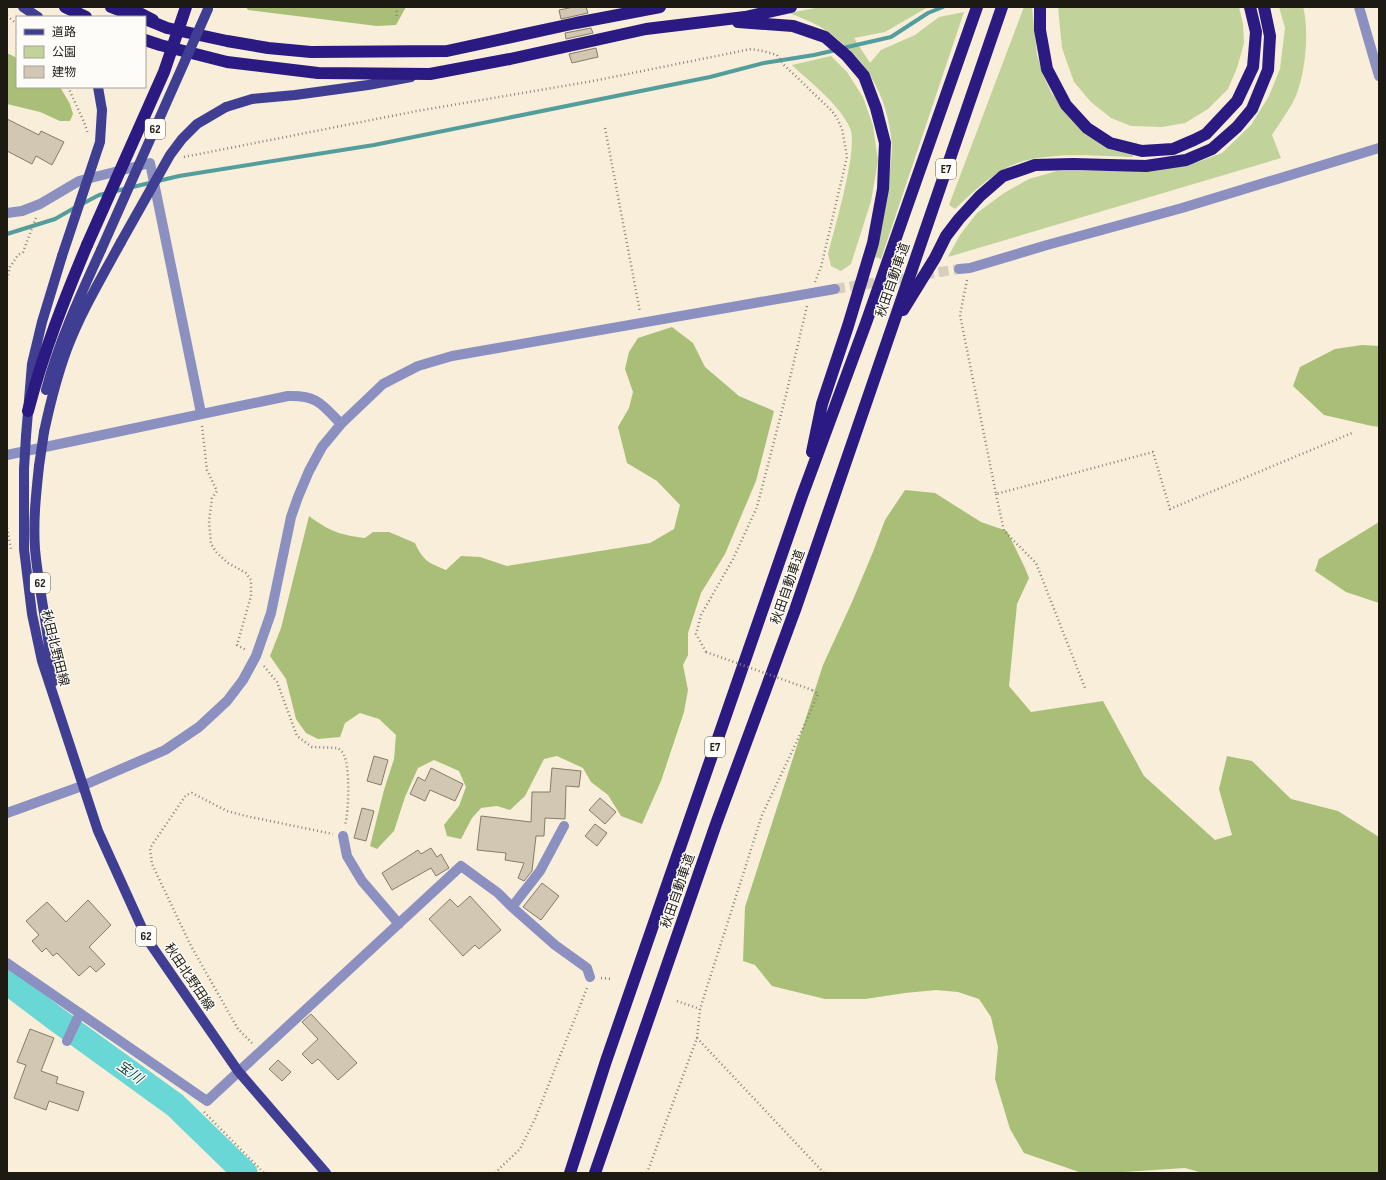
<svg xmlns="http://www.w3.org/2000/svg" width="1386" height="1180" font-family="'Sofia Sans Condensed','Noto Sans JP',sans-serif">
<style>
.green{fill:#c1d39a}
.forest{fill:#a9bf77}
.lines{fill:none;stroke-linecap:round;stroke-linejoin:round}
.stream{stroke:#539e9c;stroke-width:4}
.river{stroke:#6ad7d7;stroke-width:25}
.building{fill:#d1c7b2;stroke:#857c69}
.minor-tunnel{stroke:#d7cebb;stroke-width:10;stroke-dasharray:10 5;stroke-linecap:butt}
.path{stroke:#8b8576;stroke-width:2.5;stroke-dasharray:1 3;stroke-linecap:butt}
.minor{stroke:#8b90c1;stroke-width:10}
.major{stroke:#403e93;stroke-width:10}
.highway{stroke:#2b1a81;stroke-width:12}
.path-bridge{stroke:#8b8576;stroke-width:2.5;stroke-dasharray:1 3;stroke-linecap:butt}
.major-bridge{stroke:#403e93;stroke-width:10}
.highway-bridge{stroke:#2b1a81;stroke-width:12}
.labels{text-anchor:middle;dominant-baseline:central;stroke-width:3;stroke-linejoin:round;paint-order:stroke}
.shield{fill:#fefcf8;stroke:#605e57;stroke-width:1}
.shield-label{font-size:12px;font-weight:bold;fill:#1d1a12}
.street-label{font-size:13px;fill:#1d1a12;stroke:#fefcf8}
.water-label{font-size:14px;font-style:italic;fill:#144646;stroke:#fefcf8}
</style>
<rect width="100%" height="100%" fill="#f8eed9"/>
<path class="green" d="M821 7H928L885 32 854 38 870 63 881 50 915 35 939 17 964 12 881 259 875 257C881 228 887 199 890 170 891 162 892 153 892 146 888 93 864 54 819 26 810 21 799 17 789 13Z
M1024 7H1032L1037 55 1044 77 1052 94 1077 122 1133 152V157C1096 156 1042 150 1008 167 988 177 971 194 955 209L949 205Z
M1058 7H1239L1243 24 1244 43 1237 68 1228 89 1208 109 1185 123 1162 127 1131 126 1111 118 1091 102 1074 82 1062 48Z
M1279 7H1303C1310 31 1305 82 1292 104 1286 114 1279 124 1272 135L1281 158 948 257 960 235 977 213 1004 193 1029 179 1057 171H1148L1198 162 1222 153 1251 125 1269 96 1280 69 1285 28Z
M831 56 847 72 863 97 873 126 878 161 871 201 851 264 841 271 831 266 828 254C834 230 859 147 850 128 839 104 811 83 792 65Z"/>
<path class="forest" d="M246 7H406L396 25 377 26 248 10Z
M7 53 17 58V87H60L70 104 73 114 70 121H60L40 112 7 104Z
M672 327 693 343 705 367 739 396 774 411 756 481 725 554 701 593 688 633V655L683 665 688 690 684 712 661 781 642 824 621 816 608 795 591 782 583 768 557 756 544 759 525 796 510 810 497 806 481 808 472 818 461 839 447 836 444 825 459 806 466 787 459 771 434 760 418 768 405 797 394 831 377 849 370 846 384 790 394 759 396 735 379 719 360 713 345 723 340 737 318 739 306 733 296 719 286 679 270 656 281 628 309 516C329 531 340 535 365 538L373 532H389L415 543C423 561 429 563 446 570L461 556 480 557 507 566 650 543 674 529 680 505 657 481 627 463 618 427 629 408 633 392 625 369 629 352 638 338Z
M1362 345 1379 346V427L1372 426 1324 415 1293 386 1300 367 1335 349Z
M905 490 935 493 981 522 1007 531 1025 568 1029 578 1017 604 1009 686 1031 712 1103 701 1144 776 1215 840 1232 835 1219 789 1227 756 1252 761 1291 799 1338 811 1379 837V1173H1203L1185 1168 1108 1173H1082L1024 1153 1010 1129 995 1079 998 1047 991 1017 979 999 958 992 936 990 905 993 865 999H825L772 986 755 965 743 961 745 907 823 665 852 602 873 552 885 520Z
M1379 522V603L1346 592 1315 571 1319 559Z"/>
<g class="lines">
<path class="stream" d="M843 48 891 37 928 13 943 7
M82 204 99 195 179 176 374 145 710 77 764 63 814 55 836 50
M7 234 55 219 76 207"/>
<path class="river" d="M7 982 56 1019 175 1105 245 1173"/>
</g>
<path class="building" d="M574 7H586L588 13 561 19 559 10Z
M591 28 593 33 566 39 565 33Z
M596 48 598 57 572 63 569 54Z
M7 119 39 135 41 131 64 142 52 165 36 156 32 164 7 151Z
M374 756 388 760 381 785 367 781Z
M431 768 463 784 455 801 430 790 425 801 410 794 418 777 425 781Z
M552 768 581 771 579 787 566 786 565 819 545 818 544 836H536L532 871 524 881 518 878 524 863 505 860 506 853 477 850 481 816 531 822 532 792H550Z
M600 798 616 812 605 824 589 810Z
M362 808 374 811 366 841 354 838Z
M595 824 607 833 597 846 585 836Z
M431 848 437 857 441 854 449 868 436 876 431 868 392 890 382 873 418 850 421 854Z
M542 883 559 896 541 920 523 907Z
M470 896 501 930 479 949 475 945 463 956 429 919 450 899 458 907Z
M88 900 111 925 89 947 105 964 96 972 90 966 79 976 57 953 53 956 46 948 42 952 32 941 39 935 26 921 47 902 66 922Z
M311 1014 357 1063 338 1080 318 1059 312 1064 302 1054 318 1039 302 1022Z
M30 1029 54 1038 41 1071 58 1077 56 1083 84 1092 78 1111 49 1101 46 1110 14 1098 26 1065 17 1062Z
M278 1060 291 1072 282 1081 269 1069Z"/>
<g class="lines">
<path class="minor-tunnel" d="M835 289 959 269"/>
<path class="path" d="M396 7 397 18
M7 16 17 24
M68 87 84 122 88 134
M605 128 640 312
M184 157 417 111 593 81 751 49 763 51 777 55 784 65 832 111 837 118 842 129 847 157 821 267 815 282
M7 279 10 267 18 255 23 252 36 218
M967 280 960 315 996 494 1153 452 1170 509 1352 433
M202 426 207 470 217 491 212 498 209 521 211 544 217 553 228 563 246 573 251 580V596L237 645 246 650
M996 494 1004 531 1036 563 1085 688
M7 528 11 549
M706 652 696 634 701 615 733 559 757 507 786 395 807 306
M264 666 277 682 297 736 312 747 338 748C340 750 343 752 344 755 350 767 349 812 345 825
M601 978 612 979
M677 1001 700 1009
M697 1038 824 1173
M252 1043 238 1029 191 946 152 864 150 848 186 795 192 793 227 811 246 816 333 834
M204 1112 264 1173
M495 1173 520 1149 535 1119 587 988
M647 1173 697 1038 700 1009 762 815 804 726 818 694 812 690"/>
<path class="minor" d="M1359 7 1379 76
M7 213 22 211 40 204 79 181 150 163 201 413
M959 269 970 268 1047 245 1182 208 1379 148
M7 455 288 396C317 395 322 404 341 424
M7 813 82 786 165 750 199 727 227 701 243 680 256 656 271 613 291 517 298 497 309 471 322 447 341 424 383 384 418 366 452 356 835 289
M343 836 347 856 362 881 399 924
M512 907 540 871 564 826
M7 963 207 1101 461 866 498 893 512 907 555 945 587 968 590 977
M67 1041 80 1013"/>
<path class="major" d="M23 7 38 17
M98 87 102 110
M226 107 252 99 295 95 368 85 411 77
M46 390C59 341 80 296 101 250
M44 432C50 404 57 376 67 349 81 312 102 277 121 242
M26 436 32 364 42 322 62 256
M39 466C36 494 33 521 35 549 39 593 50 637 53 682
M24 469V549L32 614 42 661 98 831 147 939 238 1071 326 1173"/>
<path class="highway" d="M65 7 86 17
M111 7 134 16
M128 7 153 20
M1040 7V30L1047 69 1066 105 1087 128 1110 143 1142 151 1173 149 1194 140 1206 134 1237 101 1253 67 1256 32 1250 7
M145 19 167 28 227 41 268 48 311 52 447 51 576 23 660 7
M738 22 793 26 825 37 847 56 864 76 876 108 885 143 883 189 873 243 848 326 822 404 812 452
M145 40 160 45 227 62 318 73 430 74 510 59 646 29 745 17 791 7
M903 310 935 258 946 236 959 219 980 196 1003 176 1035 165 1073 164 1146 166 1186 160 1212 149 1237 127 1252 109 1268 70 1270 36 1264 7
M28 411C43 353 64 300 87 245
M570 1173 606 1061 802 496 866 323 977 7
M595 1173 716 824 795 610 1002 7"/>
<path class="path-bridge" d="M706 652 812 690"/>
<path class="major-bridge" d="M121 242 170 155 182 139 197 124 226 107
M101 250 208 9
M62 256 100 142 102 110
M39 466 44 432
M24 469 26 436"/>
<path class="highway-bridge" d="M87 245 164 72 186 7"/>
</g>
<g class="labels">
<g class="shield">
<rect x="145" y="119" width="20" height="20" rx="3"/>
<rect x="936" y="159" width="20" height="20" rx="3"/>
<rect x="30" y="573" width="20" height="20" rx="3"/>
<rect x="705" y="737" width="20" height="20" rx="3"/>
<rect x="136" y="926" width="20" height="20" rx="3"/>
</g>
<g class="shield-label">
<text x="155" y="129">62</text>
<text x="946" y="169">E7</text>
<text x="40" y="583">62</text>
<text x="715" y="747">E7</text>
<text x="146" y="936">62</text>
</g>
<g class="street-label">
<text transform="translate(893 280) rotate(-71)">秋田自動車道</text>
<text transform="translate(788 587) rotate(-71)">秋田自動車道</text>
<text transform="translate(55 648) rotate(76)">秋田北野田線</text>
<text transform="translate(678 891) rotate(-71)">秋田自動車道</text>
<text transform="translate(189 977) rotate(56)">秋田北野田線</text>
</g>
<g class="water-label">
<text transform="translate(130 1072) rotate(36)">宝川</text>
</g>
</g>
<rect width="1386" height="1180" fill="none" stroke="#1d1a12" stroke-width="16"/>
<rect x="16" y="16" width="130" height="72" fill="#fefcf8" stroke="#a4a29c"/>
<rect x="24" y="29" width="20" height="6" fill="#403e93" stroke="#a4a29c"/>
<text x="52" y="36" font-size="12" fill="#1d1a12">道路</text>
<rect x="24" y="46" width="20" height="12" fill="#c1d39a" stroke="#a4a29c"/>
<text x="52" y="56" font-size="12" fill="#1d1a12">公園</text>
<rect x="24" y="66" width="20" height="12" fill="#d1c7b2" stroke="#a4a29c"/>
<text x="52" y="76" font-size="12" fill="#1d1a12">建物</text>
</svg>
